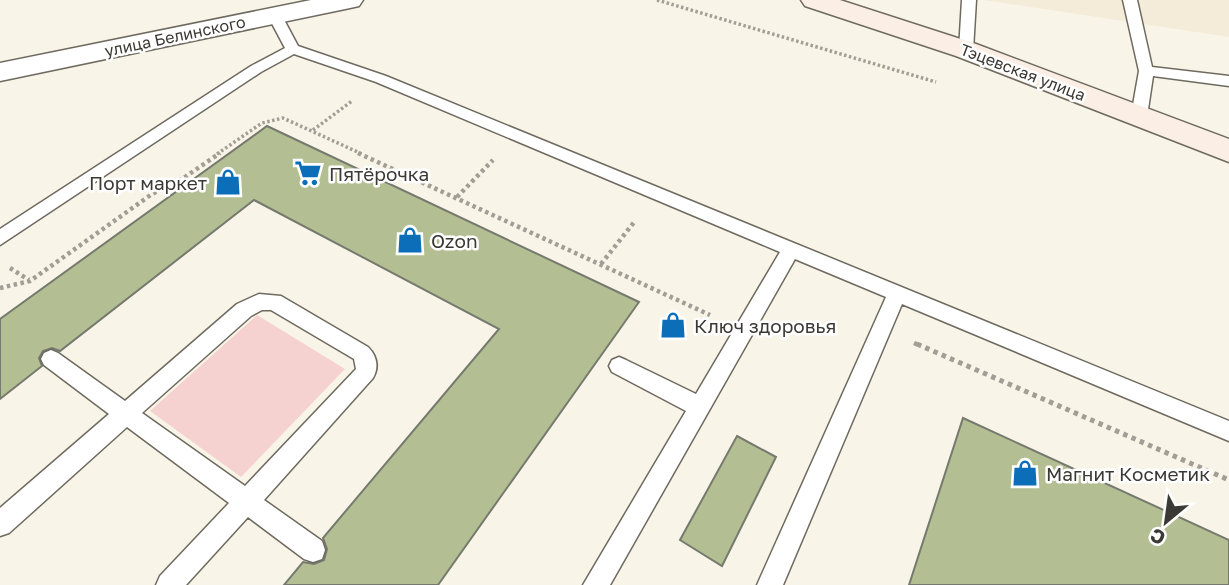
<svg xmlns="http://www.w3.org/2000/svg" width="1229" height="585" font-family="'Golos Text',sans-serif">
<style>
.built{fill:#f4ecd8}
.green{fill:#f5d2d0}
.building{fill:#b3bf93;stroke:#767a6e;stroke-width:2}
.lines{fill:none;stroke-linecap:round;stroke-linejoin:round}
.service-casing{stroke:#6e6a5f;stroke-width:3}
.tertiary-casing{stroke:#6e6a5f;stroke-width:3}
.secondary-casing{stroke:#6e6a5f;stroke-width:3}
.path-far2{stroke:#a29e96;stroke-width:3.5;stroke-dasharray:2.5 2.5;stroke-linecap:butt}
.path-far1{stroke:#a29e96;stroke-width:4.5;stroke-dasharray:3.5 3.5;stroke-linecap:butt}
.path{stroke:#a29e96;stroke-width:5;stroke-dasharray:4.5 4.5;stroke-linecap:butt}
.service{fill:#fff;fill-rule:evenodd}
.tertiary{fill:#fff;fill-rule:evenodd}
.secondary{fill:#fbeee4;fill-rule:evenodd}
.labels{text-anchor:middle;dominant-baseline:central;stroke-width:5;stroke-linejoin:round;paint-order:stroke}
.far-street-label{font-size:16px;fill:#3b3934;stroke:#fff}
.poi-label{font-size:19px;fill:#3b3934;stroke:#fff;text-anchor:start}
</style>
<rect width="100%" height="100%" fill="#f9f4e8"/>
<path class="built" d="M984 0H1229V37Z"/>
<path class="green" d="M257 315 345 369 241 477 150 411Z"/>
<path class="building" d="M267 126 639 302 438 585H284L303 562 314 564 324 560 327 549 323 538 499 329 254 200 60 351 52 348 43 351 39 358 42 366 0 399V319Z
M963 418 1229 540V585H909Z
M737 436 776 457 722 566 680 540Z"/>
<g class="lines">
<g class="service-casing">
<path id="service" d="M962 0H976L973 50 966 54 959 50Z
M1123 0H1137L1152 67 1229 76V86L1153 76 1147 116 1139 121 1134 120 1131 116 1139 71Z
M275 12 282 16 298 46 386 76 1229 421V441L902 304 783 585H757L886 297 795 259 610 585H583L686 411 612 372 609 366 612 360 619 357 626 360 696 394 780 252 376 82 294 54 261 72 0 245V229L251 66 285 48 268 16Z
M259 294 281 296 368 347C377 356 379 367 373 378L264 500 322 541 325 550 322 559 313 562 304 559 248 517 186 585H156L160 576 229 503 127 427 9 533 0 536V508L109 414 44 365 41 359 44 353 51 350 58 353 125 401 237 304ZM262 310H271L354 359 356 369 245 486 142 413 251 316Z"/>
</g>
<g class="tertiary-casing">
<path id="tertiary" d="M311 0H363L359 6 350 8 0 81V63Z"/>
</g>
<g class="secondary-casing">
<path id="secondary" d="M801 0H840L976 44 1229 139V162L956 56 805 6Z"/>
</g>
<path class="path-far2" d="M657 0 936 82
M313 130 352 101
M217 154 262 123 283 118 362 154"/>
<path class="path-far1" d="M358 153 710 315
M457 197 493 160
M601 264 635 221
M10 268 29 280
M0 288 30 281 152 194 185 177 220 153
M914 343 921 346"/>
<path class="path" d="M917 344 1229 480"/>
<use href="#service" class="service"/>
<use href="#tertiary" class="tertiary"/>
<use href="#secondary" class="secondary"/>
</g>
<defs>
<g id="supermarket-bare" transform="scale(2.1)"><path d="M-6-5.5h2.5l.6 2H6L4.5 2H-2.5L-4.4-4H-6ZM-1.5 3.2a1.3 1.3 0 1 0 .1 0ZM3 3.2a1.3 1.3 0 1 0 .1 0Z" fill="#0c6db9" stroke="#fff" stroke-width="2.5" paint-order="stroke"/></g>
<g id="shop-bare" transform="scale(2.1)"><path d="M-5-2.5h2.3a2.7 3.5 0 0 1 5.4 0H5L5.5 6h-11ZM-1.5-2.5h3a1.5 2.3 0 0 0-3 0Z" fill="#0c6db9" stroke="#fff" stroke-width="2.5" paint-order="stroke"/></g>
</defs>
<g fill-rule="evenodd">
<use href="#supermarket-bare" x="308" y="173"/>
<use href="#shop-bare" x="228" y="182"/>
<use href="#shop-bare" x="410" y="240"/>
<use href="#shop-bare" x="673" y="325"/>
<use href="#shop-bare" x="1025" y="473"/>
</g>
<g class="labels">
<g class="far-street-label">
<text transform="translate(175 36) rotate(-12)">улица Белинского</text>
<text transform="translate(1023 72) rotate(21)">Тэцевская улица</text>
</g>
<g class="poi-label">
<text x="329" y="173">Пятёрочка</text>
<text x="207" y="182" text-anchor="end">Порт маркет</text>
<text x="431" y="240">Ozon</text>
<text x="694" y="325">Ключ здоровья</text>
<text x="1046" y="473">Магнит Косметик</text>
</g>
</g>
<g transform="translate(1166 522) rotate(209)" stroke="#ffffff" stroke-width="5" paint-order="stroke">
<path d="M0-5L12 26L0 18L-12 26Z" fill="#3b3934"/>
<text y="-10" font-size="19" font-weight="bold" text-anchor="middle" fill="#3b3934">С</text>
</g>
</svg>
